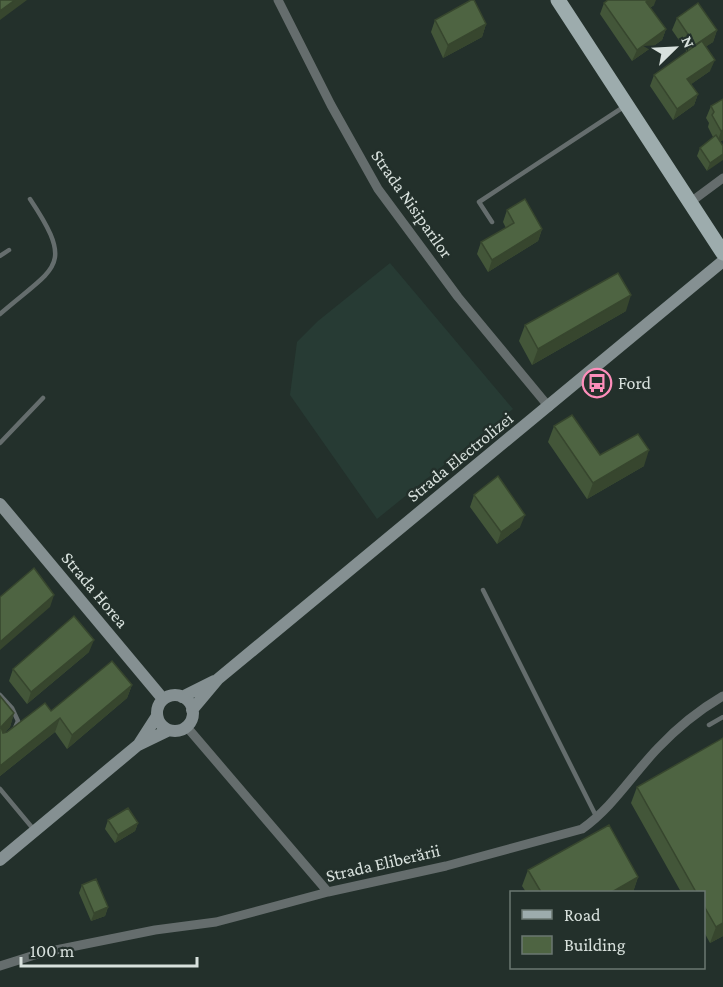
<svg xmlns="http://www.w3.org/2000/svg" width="723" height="987" font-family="'Crimson Pro',serif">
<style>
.built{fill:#273b34}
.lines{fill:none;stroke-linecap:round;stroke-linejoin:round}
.lane{stroke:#656d6d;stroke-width:4.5}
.street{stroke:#656d6d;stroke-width:9}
.secondary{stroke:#859092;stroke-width:12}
.primary{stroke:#9dacad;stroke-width:15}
.wall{fill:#435639}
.shaded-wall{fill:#37462e}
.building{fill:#4e6442;stroke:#37462e;stroke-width:1.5}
.labels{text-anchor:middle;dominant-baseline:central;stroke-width:5;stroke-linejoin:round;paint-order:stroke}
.street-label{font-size:18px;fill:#d8e1dd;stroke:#23302b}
.poi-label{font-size:18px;fill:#d8e1dd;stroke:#23302b;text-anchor:start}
</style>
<rect width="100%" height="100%" fill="#23302b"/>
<path class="built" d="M390 263 513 409 377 519 290 395 297 342 318 321Z"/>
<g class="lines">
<path class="lane" d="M492 222 479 202 625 106
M0 256 9 250
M0 314C55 266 76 268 30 199
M0 443 43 398
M483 590 597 818
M0 695 12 708 18 721 15 728
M709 725 723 717
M0 789 35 831"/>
<path class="street" d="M278 0 331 105 378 189 458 297 549 407
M692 201 723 178
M186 726 328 892
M0 966 41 953 155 930 216 922 328 892 446 866 582 829C613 807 632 775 658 748 677 728 699 710 723 696"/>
<path class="secondary" d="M0 504 163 699
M157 713a18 18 0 1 1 36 0a18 18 0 1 1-36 0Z
M182 697 214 681
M192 710 218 679 723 261
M139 744 157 716
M0 860 138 745 169 730"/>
<path class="primary" d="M558 0 723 253"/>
</g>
<path class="wall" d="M604 3 654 5 650 8 666 29 662 40 632 61 600 14Z
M677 18 717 30 713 42 705 47 710 71 691 84 698 94 694 105 673 120 650 86 654 75 687 52 672 30Z
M435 20 486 24 482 37 443 58 431 32Z
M723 99V140L720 142 707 171 697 156 700 148 713 137 708 127 709 123 706 118 711 106Z
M507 210 542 229 538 241 488 272 477 254 481 242 506 228 503 222Z
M626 311 532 365 519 341 525 325Z
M554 426 600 455 644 466 587 499 548 442Z
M474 495 520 527 497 544 470 507Z
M89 652 27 704 9 681 13 669Z
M132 685 127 698 67 749 55 732 0 776V696L14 713 10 727 4 733 7 732 51 711Z
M723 738V936L710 943 704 932V892H681L631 803 637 787Z
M108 820 138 823 135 831 115 843 105 829Z
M528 870 638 877 633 892H526L522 886Z
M82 885 108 907 105 916 91 921 79 893Z"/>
<path class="shaded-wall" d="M15 0H27L0 20V11Z
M649 0H656L654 5 642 13 646 2Z
M486 24 482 37 443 58 448 45Z
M666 29 662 40 632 61 637 50Z
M717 30 713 42 690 57 695 45Z
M715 60 710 71 683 90 687 79Z
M698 94 694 105 673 120 677 109Z
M723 130V140L717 143 721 131Z
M723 154V160L707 171 710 163Z
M542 229 538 241 488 272 492 260Z
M631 295 626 311 532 365 538 349Z
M649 450 644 466 587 499 593 483Z
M525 515 520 527 497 544 501 532Z
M54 595 50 607 0 650V642Z
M94 640 89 652 27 704 31 692Z
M132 685 127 698 67 749 72 735Z
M14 713 10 727 0 736 1 727Z
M60 718 55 732 0 776V766Z
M138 823 135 831 115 843 118 835Z
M638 877 633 892H612Z
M108 907 105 916 91 921 94 913Z
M723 923V936L710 943 716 927Z"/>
<path class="building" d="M0 0H15L0 11Z
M471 0H474L486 24 448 45 435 20Z
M608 0H649L646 2 666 29 637 50 604 3Z
M698 3 717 30 695 45 677 18Z
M702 41 715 60 687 79 698 94 677 109 654 75Z
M723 99V130L721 131 712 115 714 112 711 106Z
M716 135 723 146V154L710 163 700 148Z
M525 199 542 229 492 260 481 242 514 223 507 210Z
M618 273 631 295 538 349 525 325Z
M572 415 600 455 638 434 649 450 593 483 554 426Z
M498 476 525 515 501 532 474 495Z
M34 568 54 595 0 642V597Z
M74 616 94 640 31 692 13 669Z
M112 661 132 685 72 735 60 718 0 766V696L14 713 1 727 3 733 7 732 45 703 51 711Z
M723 738V923L716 927 704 906V892H696L637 787Z
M128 808 138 823 118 835 108 820Z
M609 825 638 877 612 892H541L528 870Z
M96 879 108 907 94 913 82 885Z"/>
<defs>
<g id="bus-ring" transform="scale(1.5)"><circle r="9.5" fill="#23302b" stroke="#fe8ebb" stroke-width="1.5"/><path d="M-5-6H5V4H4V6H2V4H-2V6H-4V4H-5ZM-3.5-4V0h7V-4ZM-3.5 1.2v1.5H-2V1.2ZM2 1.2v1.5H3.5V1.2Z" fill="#fe8ebb"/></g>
</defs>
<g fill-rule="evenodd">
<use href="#bus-ring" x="597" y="383"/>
</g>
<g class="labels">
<g class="street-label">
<text transform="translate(412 204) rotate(55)">Strada Nisiparilor</text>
<text transform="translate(460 457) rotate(-39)">Strada Electrolizei</text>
<text transform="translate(95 590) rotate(50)">Strada Horea</text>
<text transform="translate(383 863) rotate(-13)">Strada Eliberării</text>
</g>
<g class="poi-label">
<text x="618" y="383">Ford</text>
</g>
</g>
<rect x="510" y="891" width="195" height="78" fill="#23302b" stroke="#6b7772" stroke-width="1.5"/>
<rect x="522" y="910" width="30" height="9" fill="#9dacad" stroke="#6b7772" stroke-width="1.5"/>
<text x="564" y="921" font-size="18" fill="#d8e1dd">Road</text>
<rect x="522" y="936" width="30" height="18" fill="#4e6442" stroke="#6b7772" stroke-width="1.5"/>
<text x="564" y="951" font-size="18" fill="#d8e1dd">Building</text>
<g transform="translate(675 48) rotate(66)" stroke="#23302b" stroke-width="4.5" paint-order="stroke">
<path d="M0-4.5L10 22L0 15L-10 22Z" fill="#d8e1dd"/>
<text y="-9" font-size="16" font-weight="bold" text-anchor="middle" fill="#d8e1dd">N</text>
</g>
<path d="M21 957v9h176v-9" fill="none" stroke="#d8e1dd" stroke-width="3"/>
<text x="30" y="957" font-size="18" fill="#d8e1dd" stroke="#23302b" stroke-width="4.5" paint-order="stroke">100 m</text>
</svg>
